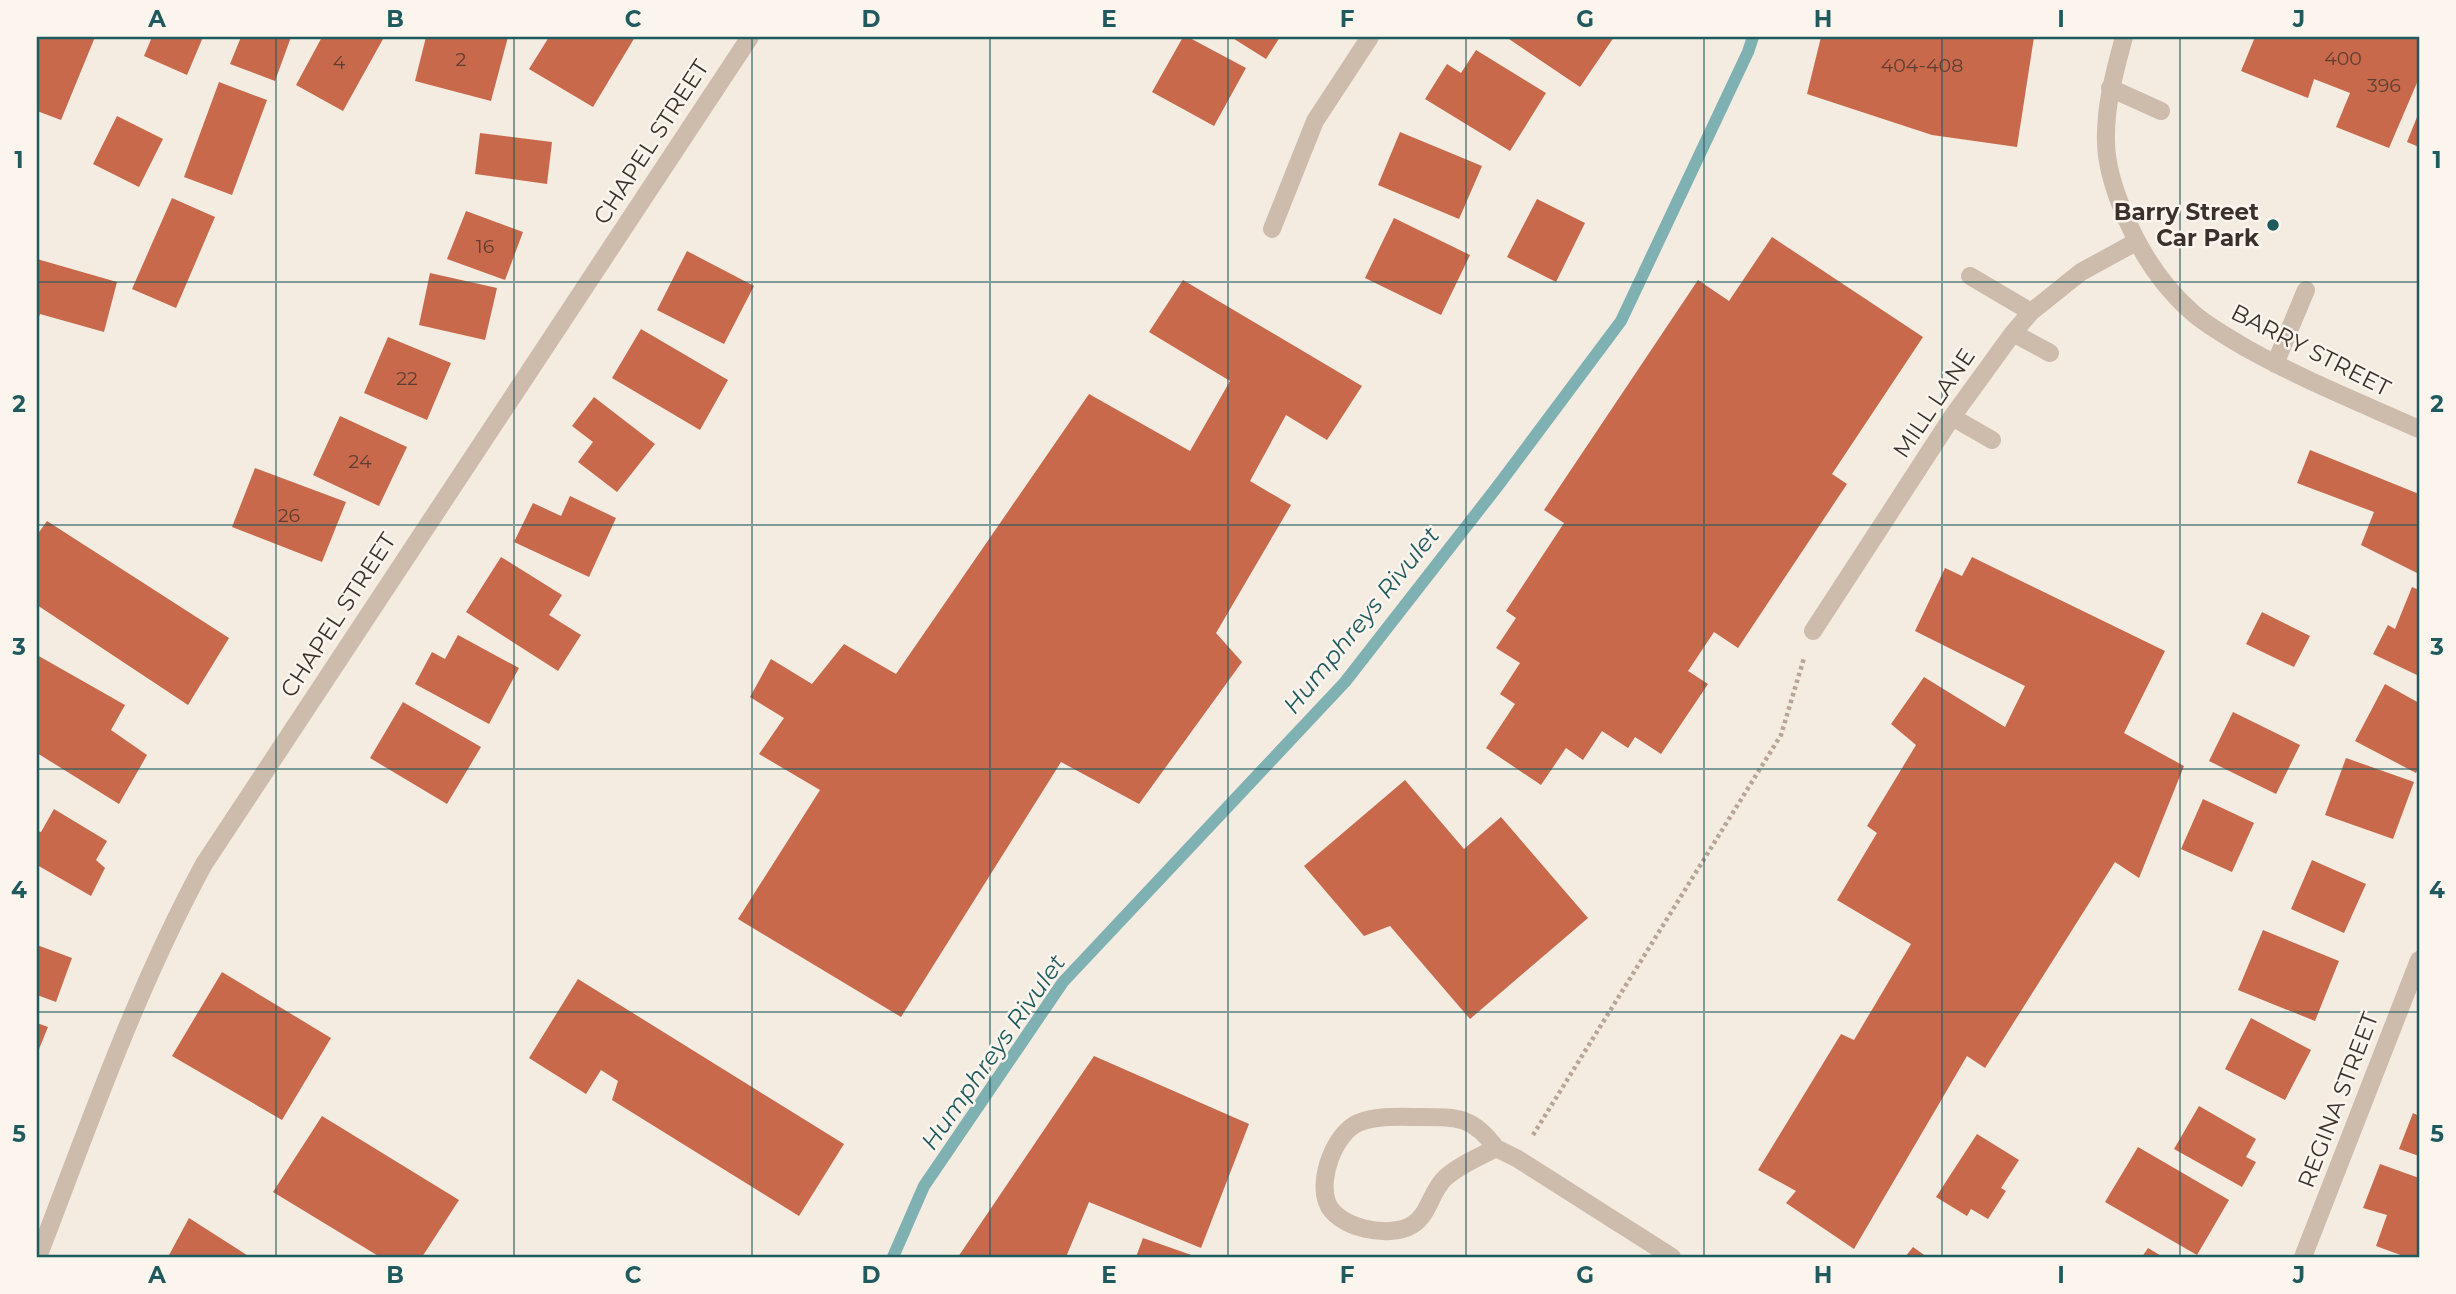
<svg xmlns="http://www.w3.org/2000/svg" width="2456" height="1294" font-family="Montserrat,sans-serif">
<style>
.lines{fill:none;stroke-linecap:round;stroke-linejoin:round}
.stream{stroke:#7fb0b2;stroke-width:12}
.building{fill:#c8694b}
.path{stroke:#b9a596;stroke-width:4.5;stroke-dasharray:3.5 3.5;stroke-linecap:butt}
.minor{stroke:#cdbbac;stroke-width:18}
.grid{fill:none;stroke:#1f5a5e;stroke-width:2;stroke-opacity:0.55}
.poi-dot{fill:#1f5a5e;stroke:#fbf5ee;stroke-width:2.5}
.labels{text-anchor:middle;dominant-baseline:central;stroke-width:5;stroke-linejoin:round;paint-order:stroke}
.number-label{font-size:19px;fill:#5e3e33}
.street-label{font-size:23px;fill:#3b302b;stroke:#fbf5ee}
.poi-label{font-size:23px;font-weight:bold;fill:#3b302b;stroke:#fbf5ee;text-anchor:end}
.water-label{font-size:24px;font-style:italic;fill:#1f5a5e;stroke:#fbf5ee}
.neatline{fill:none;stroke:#1f5a5e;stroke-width:2.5}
.grid-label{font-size:23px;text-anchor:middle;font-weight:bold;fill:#1f5a5e}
</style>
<rect width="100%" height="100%" fill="#f4ebe1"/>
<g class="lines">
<path class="stream" d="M893 1257 924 1186 1063 982 1345 682 1497 487 1621 321 1748 52 1753 37"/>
</g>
<path class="building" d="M37 37H95L61 120 37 111Z
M152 37H203L187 75 144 56Z
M241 37H291L275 81 230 64Z
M322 37 383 39 343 111 296 85Z
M426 37H508L491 101 415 81Z
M549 37H635L593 107 529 69Z
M1183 37H1188L1246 68 1214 126 1152 92Z
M1231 37H1280L1266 59Z
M1506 37H1614L1580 87Z
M1821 37H2034L2017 147 1932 135 1807 94Z
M2255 37H2419V78L2389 148 2336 127 2350 93 2314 79 2308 98 2241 71Z
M1476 50 1546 93 1510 151 1425 99 1447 64 1461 73Z
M219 82 267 100 232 195 184 177Z
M2419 112V147L2407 142Z
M117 116 163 139 139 187 93 164Z
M1400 132 1482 166 1459 219 1378 185Z
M480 133 552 142 547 184 475 174Z
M172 198 215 217 176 308 132 289Z
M1537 199 1585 223 1556 282 1507 257Z
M466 211 523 232 505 280 447 259Z
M1394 218 1470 255 1441 315 1365 278Z
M1772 237 1923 337 1832 474 1847 484 1738 648 1714 632 1688 671 1708 684 1661 754 1635 737 1628 748 1602 731 1583 760 1566 748 1541 785 1486 748 1515 704 1500 694 1520 663 1496 648 1516 618 1506 611 1564 523 1544 510 1698 280 1729 301Z
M687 251 754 286 724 344 657 310Z
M37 259 117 282 104 332 40 314 37 323Z
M430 273 497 288 485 340 419 325Z
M1183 280 1362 386 1327 440 1286 415 1250 481 1291 505 1216 633 1242 662 1139 804 1061 762 901 1017 738 919 820 790 759 754 784 718 750 697 771 659 812 684 844 644 896 674 1089 394 1190 451 1230 381 1149 332Z
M641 329 728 380 700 430 612 378Z
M388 337 451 363 427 420 364 393Z
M594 397 655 444 617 492 578 462 593 442 572 426Z
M340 416 407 447 379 506 313 475Z
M2310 450 2419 494V574L2361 545 2374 512 2297 483Z
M255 468 346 502 322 562 232 527Z
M570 496 616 518 589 577 514 542 533 503 561 516Z
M47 521 229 638 188 705 37 605V535Z
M501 557 562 595 549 615 581 635 558 671 466 612Z
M1972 557 2165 651 2124 733 2184 766 2139 878 2115 862 1985 1068 1967 1056 1854 1249 1786 1203 1796 1191 1758 1170 1841 1034 1854 1040 1911 944 1837 900 1877 833 1867 826 1916 745 1891 724 1924 677 2005 727 2025 686 1915 631 1945 568 1962 576Z
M2412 587 2419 590V676L2373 654 2388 625 2395 629Z
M2262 612 2310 636 2294 667 2246 644Z
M458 635 519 668 489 724 415 684 432 652 445 659Z
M37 655 125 705 111 730 147 755 119 804 37 753Z
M2385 684 2419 703V767L2416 773 2355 741Z
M403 702 481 747 447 804 370 758Z
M2233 712 2300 745 2276 794 2209 761Z
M2346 758 2414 782 2393 839 2325 815Z
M1405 780 1464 849 1501 817 1588 918 1470 1019 1390 926 1364 936 1304 866Z
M2203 799 2254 823 2232 872 2181 849Z
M54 809 107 841 96 860 105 868 91 896 37 865V831L41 832Z
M2312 860 2366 884 2344 933 2291 909Z
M2263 930 2339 961 2315 1021 2238 990Z
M37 945 72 958 56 1002 37 995Z
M222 972 331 1038 282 1120 172 1056Z
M578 979 844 1144 799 1216 612 1100 618 1081 601 1070 586 1094 529 1058Z
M2251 1018 2311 1050 2285 1100 2225 1069Z
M37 1023 48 1027 37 1054Z
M1094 1056 1249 1124 1201 1248 1089 1202 1066 1257H958Z
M2199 1106 2256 1139 2246 1157 2256 1162 2242 1187 2174 1149Z
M2413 1113 2419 1116V1156L2399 1149Z
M322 1116 459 1200 422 1257H380L273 1192Z
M1977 1134 2019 1160 2001 1188 2006 1191 1988 1219 1971 1209 1967 1216 1936 1197Z
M2138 1147 2229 1200 2197 1255 2105 1202Z
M2380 1164 2419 1178V1257H2406L2376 1246 2387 1215 2363 1208Z
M189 1218 250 1257H168Z
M1143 1238 1197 1257H1136Z
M1913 1247 1927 1257H1905Z
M2148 1248 2163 1257H2142Z"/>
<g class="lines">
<path class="path" d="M1533 1135 1781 735 1804 658"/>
<path class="minor" d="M2124 37C2115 71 2105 105 2106 141 2106 166 2116 195 2126 218 2141 253 2163 287 2193 313 2209 327 2228 337 2246 348 2301 379 2361 403 2419 429
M2110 88 2161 111
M1272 229 1315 121 1370 37
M1970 276 2031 312
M2013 333 2050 353
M2275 364 2306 290
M1952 417 1992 440
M1813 631 1952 417 2013 333 2031 312 2081 272 2136 242
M1496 1148C1473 1117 1459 1117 1422 1117 1401 1117 1378 1115 1358 1123 1335 1133 1318 1178 1327 1202 1336 1228 1389 1239 1412 1225 1429 1215 1431 1191 1445 1178 1459 1165 1479 1157 1496 1148L1518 1159 1672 1257
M38 1257C89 1125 136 989 204 864L750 37
M2303 1257 2419 960"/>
</g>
<path class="grid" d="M276 37V1257M514 37V1257M752 37V1257M990 37V1257M1228 37V1257M1466 37V1257M1704 37V1257M1942 37V1257M2180 37V1257M37 282H2419M37 525H2419M37 769H2419M37 1012H2419"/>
<circle class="poi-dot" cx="2273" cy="225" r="7"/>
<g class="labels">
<g class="number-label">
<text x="2343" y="58">400</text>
<text x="461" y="59">2</text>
<text x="339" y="62">4</text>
<text x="1922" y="65">404-408</text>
<text x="2384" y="85">396</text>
<text x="485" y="246">16</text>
<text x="407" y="378">22</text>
<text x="360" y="461">24</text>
<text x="289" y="515">26</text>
</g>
<g class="street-label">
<text transform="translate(651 142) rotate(-57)">CHAPEL STREET</text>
<text transform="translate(2311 350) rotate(27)">BARRY STREET</text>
<text transform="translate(1934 403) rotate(-56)">MILL LANE</text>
<text transform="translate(338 615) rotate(-57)">CHAPEL STREET</text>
<text transform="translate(2338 1100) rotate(-69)">REGINA STREET</text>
</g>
<g class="poi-label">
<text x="2259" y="212">Barry Street<tspan x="2259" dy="26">Car Park</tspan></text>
</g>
<g class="water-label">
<text transform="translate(1361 620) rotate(-51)">Humphreys Rivulet</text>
<text transform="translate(993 1052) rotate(-55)">Humphreys Rivulet</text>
</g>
</g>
<rect width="2456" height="1294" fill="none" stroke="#fbf5ee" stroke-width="77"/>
<rect x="38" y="38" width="2380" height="1218" class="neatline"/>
<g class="grid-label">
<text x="157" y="27">A</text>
<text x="395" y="27">B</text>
<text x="633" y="27">C</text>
<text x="871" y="27">D</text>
<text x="1109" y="27">E</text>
<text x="1347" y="27">F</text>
<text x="1585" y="27">G</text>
<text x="1823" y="27">H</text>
<text x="2061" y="27">I</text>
<text x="2299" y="27">J</text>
<text x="19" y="168">1</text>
<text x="2437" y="168">1</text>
<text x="19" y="412">2</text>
<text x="2437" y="412">2</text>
<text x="19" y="655">3</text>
<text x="2437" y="655">3</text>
<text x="19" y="898">4</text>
<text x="2437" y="898">4</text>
<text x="19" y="1142">5</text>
<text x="2437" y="1142">5</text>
<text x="157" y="1283">A</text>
<text x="395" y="1283">B</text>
<text x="633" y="1283">C</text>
<text x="871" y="1283">D</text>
<text x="1109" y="1283">E</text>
<text x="1347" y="1283">F</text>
<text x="1585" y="1283">G</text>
<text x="1823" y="1283">H</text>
<text x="2061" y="1283">I</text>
<text x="2299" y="1283">J</text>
</g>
</svg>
